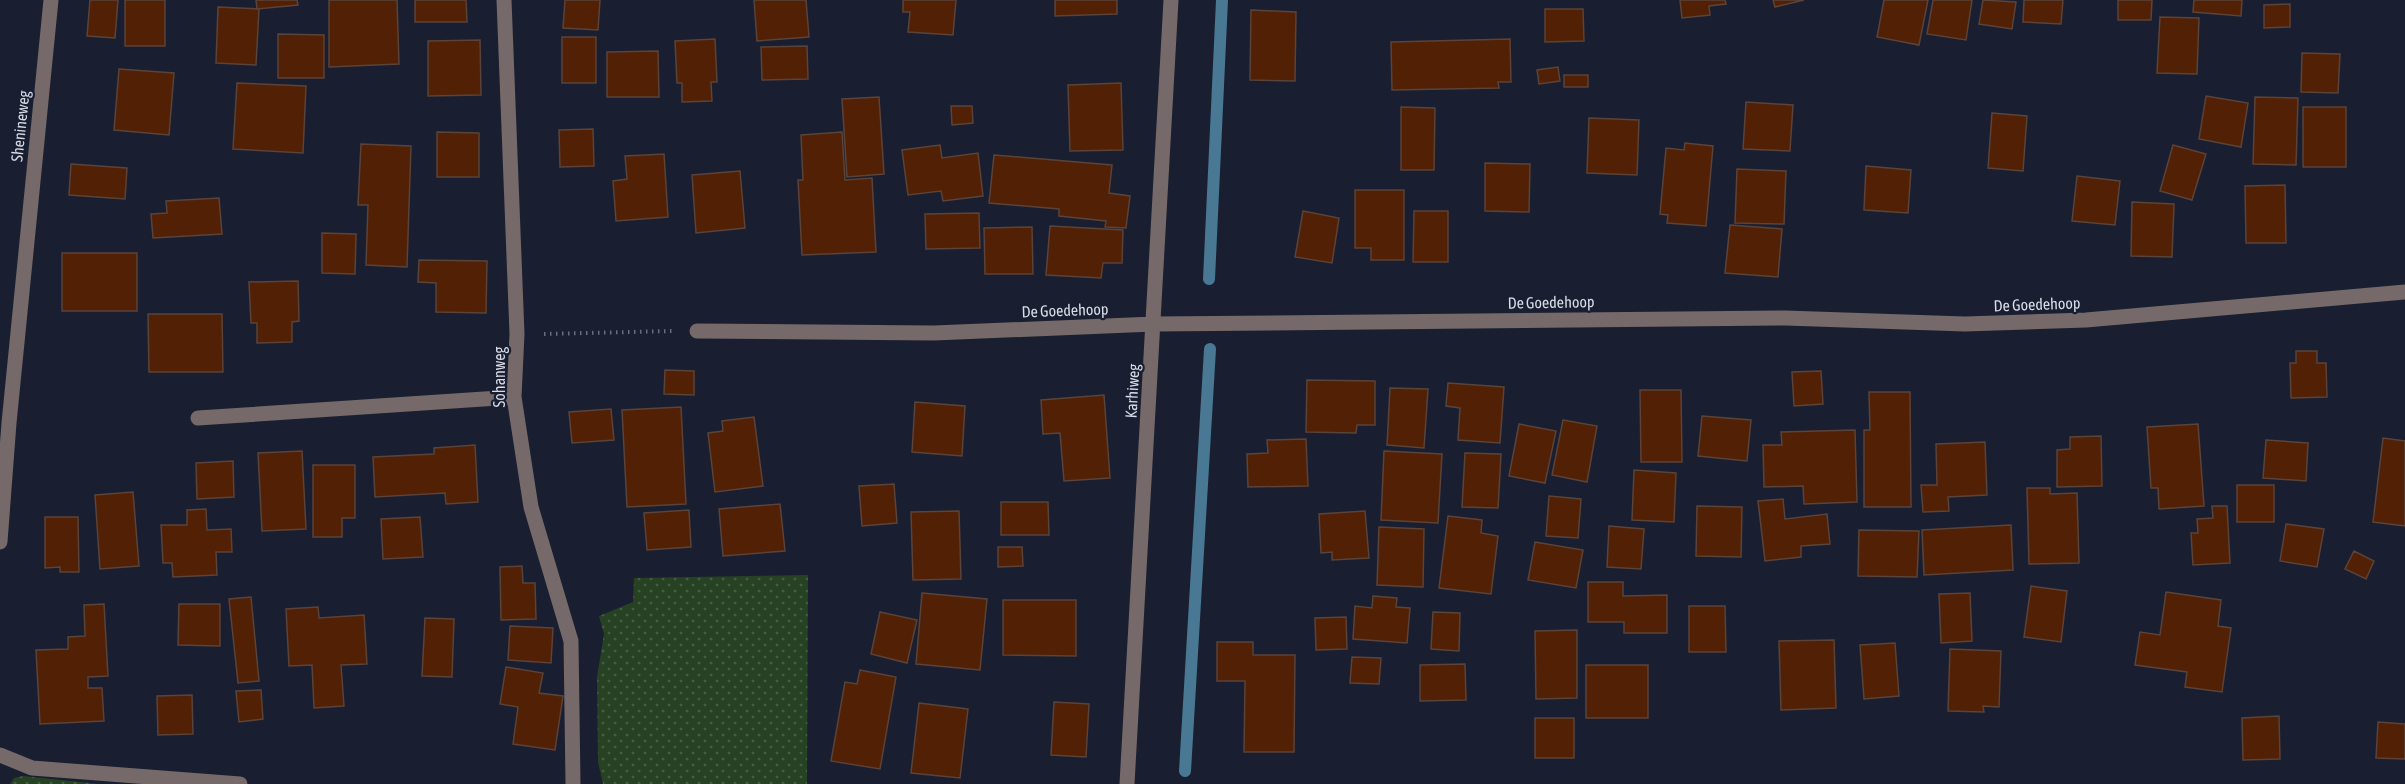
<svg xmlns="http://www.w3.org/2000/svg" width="2405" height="784" font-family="'Asap Condensed',sans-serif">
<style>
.grass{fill:url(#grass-dots)}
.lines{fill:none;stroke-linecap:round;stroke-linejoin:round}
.stream{stroke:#487894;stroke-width:12}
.building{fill:#522004;stroke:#5a4339;stroke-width:1.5}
.path{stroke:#6a6f7e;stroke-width:4;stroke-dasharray:1.5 4.5;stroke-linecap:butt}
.minor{stroke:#756969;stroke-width:15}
.labels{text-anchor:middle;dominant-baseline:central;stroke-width:4.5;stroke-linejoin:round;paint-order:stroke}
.street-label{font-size:16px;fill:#d7dce8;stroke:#191e30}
</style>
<defs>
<pattern id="grass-dots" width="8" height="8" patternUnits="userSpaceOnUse" patternTransform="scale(1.5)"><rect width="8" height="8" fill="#264223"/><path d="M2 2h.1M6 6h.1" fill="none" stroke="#455d43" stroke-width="1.8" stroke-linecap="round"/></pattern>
</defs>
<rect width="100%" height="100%" fill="#191e30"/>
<path class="grass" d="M808 575 807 784H603L598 762 597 677 604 634 599 616 633 602 634 578Z
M23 776 99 784H10L14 778Z"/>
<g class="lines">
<path class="stream" d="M1209 279 1222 0
M1185 771 1210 349"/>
</g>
<path class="building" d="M90 0H118L115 38 87 36Z
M125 0H165V46H125Z
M256 0H297L298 5 257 9Z
M329 0H397L399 64 329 67Z
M415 0H466L467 22H415Z
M565 0H600L598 30 563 28Z
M754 0H806L809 37 757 41Z
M903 0H956L953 35 908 32 910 12H903Z
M1055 0H1117V14L1055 16Z
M1680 0H1725L1726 4 1709 6 1710 15 1682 18Z
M1773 0H1804L1775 7Z
M1884 0H1928L1919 45 1877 37Z
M1933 0H1972L1966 40 1927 34Z
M1983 0 2016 2 2012 29 1979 24Z
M2024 0H2063L2061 24 2023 22Z
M2118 0H2152L2151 20H2118Z
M2194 0H2242L2241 16 2193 12Z
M2290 4V27L2264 28V5Z
M218 7 259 9 256 65 216 63Z
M1545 9H1583L1584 41 1545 42Z
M1251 10 1296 12 1295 81 1250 80Z
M2160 17 2199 18 2197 74 2157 73Z
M278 34 324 35V78H278Z
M562 37H596V83H562Z
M715 39 717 82H711L712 101 682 102V83H677L675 41Z
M1510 39 1511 82H1498L1499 88 1392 90 1391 42Z
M480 40 481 95 428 96V41Z
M807 46 808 79 762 80 761 47Z
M658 51 659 97H607V52Z
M2302 53 2340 54 2338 93 2301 92Z
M1558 67 1560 81 1539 84 1537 70Z
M119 69 174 73 169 135 114 130Z
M1564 75H1588V87H1564Z
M237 83 306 86 303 153 233 149Z
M1121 83 1123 150 1070 151 1068 85Z
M2206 96 2248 103 2241 147 2199 139Z
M879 97 884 174 847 177 842 99Z
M2255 97 2298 98 2296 165 2253 164Z
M1746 102 1793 105 1790 151 1743 149Z
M951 106H972L973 123 952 125Z
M1401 107 1435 108 1434 170H1401Z
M2303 107H2346V167H2303Z
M1992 113 2027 116 2023 171 1988 168Z
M1589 118 1639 120 1637 175 1587 173Z
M593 129 594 166 560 167 559 130Z
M437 132 479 133V177H437Z
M842 132 845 180 872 178 876 252 802 255 798 180H803L801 135Z
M1685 143 1713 146 1706 226 1667 223 1668 215 1660 214 1666 148 1684 150Z
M361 144 411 146 407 267 366 265 368 205H358Z
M940 145 942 158 978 153 983 196 943 201 941 191 908 195 902 150Z
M2173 145 2206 154 2192 200 2160 191Z
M664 154 668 217 616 221 613 181 627 179 625 156Z
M994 155 1112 165 1109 193 1130 196 1126 228 1105 227 1106 221 1059 216V209L989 203Z
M1485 163 1530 164 1529 212 1485 211Z
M71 164 127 168 125 199 69 195Z
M1866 166 1911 170 1908 213 1864 210Z
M1737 169 1786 171 1784 224 1735 223Z
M740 171 745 228 696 233 692 175Z
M2077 176 2120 181 2115 225 2072 221Z
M2285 185 2286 243H2246L2245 186Z
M1355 190H1404V260H1371V248H1355Z
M219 198 222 234 153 238 151 214 167 213 166 201Z
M2132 202 2174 204 2172 257 2131 256Z
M1303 211 1339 218 1332 263 1295 257Z
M1414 211H1448V262H1413Z
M979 213 980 248 926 249 925 214Z
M1730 225 1782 229 1778 277 1725 273Z
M1050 226 1123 230 1122 263H1103L1101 278 1046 275Z
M1032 227 1033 274H985L984 228Z
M322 233 356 234 355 274 322 273Z
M62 253H137V311H62Z
M419 260 487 261 486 313 436 312V283L418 282Z
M298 281 299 321 292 322V342L257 343V323H251L249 282Z
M148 314H222L223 372H149Z
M2296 351H2317V363H2326L2327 397 2291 398 2290 363H2296Z
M665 370 694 371V395L664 394Z
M1821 371 1823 404 1794 406 1792 372Z
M1307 380 1375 381V425H1357L1356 433 1306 432Z
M1448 383 1504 387 1500 443 1458 440 1460 408 1446 406Z
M1390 388 1428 389 1424 448 1387 445Z
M1640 390H1681L1682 462H1641Z
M1869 392H1910L1911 507H1864V430H1870Z
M1104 395 1110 478 1064 481 1060 433 1043 434 1041 400Z
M915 402 965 406 962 456 912 452Z
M681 407 686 504 627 507 622 410Z
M611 409 614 440 572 443 569 412Z
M1702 416 1751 420 1747 461 1698 456Z
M754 417 763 486 715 492 708 433 723 431 722 421Z
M1563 420 1597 426 1587 482 1552 475Z
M1519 424 1556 431 1545 483 1509 476Z
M2198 424 2204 506 2159 509 2158 488H2151L2147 427Z
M1855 430 1857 502 1804 504 1803 486 1764 487 1763 445H1782L1781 432Z
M2101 436 2102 486 2057 487V450L2070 449V437Z
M2383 438 2405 441V526L2373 522Z
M1306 439 1308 486 1248 487 1247 454 1268 453 1267 440Z
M2266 440 2308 443 2306 481 2263 478Z
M1985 442 1987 495 1948 497 1949 511 1923 512 1921 485H1937L1936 444Z
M475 445 478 502 446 504 445 493 375 497 373 457 434 454V448Z
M302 451 306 529 262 531 258 453Z
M1384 451 1442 454 1438 523 1381 520Z
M1465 453 1501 454 1498 508 1462 507Z
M233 461 234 497 197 499 196 463Z
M313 465H355V518H342V537H313Z
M1634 470 1676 473 1674 522 1632 520Z
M894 484 897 523 862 526 859 486Z
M2237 485H2274V522H2237Z
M2027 488H2050V494L2077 493 2079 563 2029 564Z
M133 492 139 566 100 569 95 495Z
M1549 496 1581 499 1578 538 1546 536Z
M1783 499 1785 519 1827 514 1830 544 1801 546V557L1765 561 1758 501Z
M1001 502H1048L1049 535H1001Z
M780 504 785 551 723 556 719 509Z
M1697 506 1742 507 1741 557 1696 556Z
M2212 506H2227L2230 563 2193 565 2191 533H2198L2197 519 2213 518Z
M206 509 207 530 231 529 232 552H216L217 575 173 577 172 563H163L161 525H187V510Z
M689 510 691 547 647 550 644 513Z
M959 511 961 579 913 580 911 512Z
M1365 511 1369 558 1332 560V552L1321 553 1319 514Z
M1448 516 1482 520 1481 533 1498 536 1491 594 1439 588Z
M45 517H78L79 572H60V567L45 568Z
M420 517 423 557 383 559 381 519Z
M2286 524 2324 529 2317 567 2280 561Z
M2011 525 2013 570 1924 575 1922 530Z
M1609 526 1644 529 1641 569 1607 567Z
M1379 527 1424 529 1423 587 1377 585Z
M1859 530 1919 531 1917 577 1858 576Z
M1535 542 1583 550 1576 588 1528 580Z
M998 547H1022L1023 566 998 567Z
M2354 551 2374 561 2366 579 2345 569Z
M522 566 523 583H535L536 619 501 620 500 567Z
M1588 582H1623V596L1667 595V633H1624V622H1588Z
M2031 586 2067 591 2061 642 2024 637Z
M2166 592 2221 600 2218 626 2231 628 2222 692 2185 687 2187 672 2135 665 2140 632 2160 635Z
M922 593 987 599 980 670 916 664Z
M1970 593 1972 641 1941 643 1939 594Z
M1373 596 1397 598 1396 607 1410 608 1407 643 1353 639 1355 606 1372 608Z
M251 597 259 681 238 683 229 599Z
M1003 600H1076V656L1003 655Z
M104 604 108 676 88 677V688H102L104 721 40 724 36 650 68 649V637L85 636 84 605Z
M179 604H220V646L178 645Z
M1689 606H1725L1726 652H1689Z
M318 607 319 618 364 615 367 664 341 665 344 706 314 708 312 665 289 666 286 609Z
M880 612 917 620 907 663 871 654Z
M1433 612 1460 613 1459 651 1431 649Z
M1346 617 1347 649 1316 650 1315 618Z
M425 618 454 619 452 677 422 676Z
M510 626 553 628 551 663 508 660Z
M1577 630V698L1536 699 1535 631Z
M1834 640 1836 708 1781 710 1779 641Z
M1217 642H1253V655H1295L1294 752H1244L1245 681H1217Z
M1895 643 1899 696 1864 699 1860 645Z
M1950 649 2001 651 1999 707 1983 706 1984 712 1948 711Z
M1352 657 1381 658 1379 684 1350 683Z
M1465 664 1466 700 1420 701V665Z
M1586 665H1648V718H1586Z
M506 667 543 673 539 693 563 696 555 750 513 744 518 707 500 704Z
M860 670 896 677 880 769 831 761 845 682 857 684Z
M261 690 263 719 239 722 236 691Z
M192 695 193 734 158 735 157 696Z
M1054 702 1089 704 1086 757 1051 755Z
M919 703 968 709 960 778 911 773Z
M2279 716 2280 759 2243 760 2242 718Z
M1535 718H1574V758H1535Z
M2378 722 2405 724V759L2376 758Z"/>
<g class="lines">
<path class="path" d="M544 334 672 331"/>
<path class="minor" d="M504 0 517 334 514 397 531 507 571 641 573 784
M697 331 934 333 1154 324 1785 318 1965 324 2086 320 2405 292
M198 418 514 397
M0 542 9 423 51 0
M0 755 32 768 240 784
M1127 784 1171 0"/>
</g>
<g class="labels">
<g class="street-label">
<text transform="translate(20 126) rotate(-84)">Shenineweg</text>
<text transform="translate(1551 302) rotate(-1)">De Goedehoop</text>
<text transform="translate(2037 304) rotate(-2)">De Goedehoop</text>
<text transform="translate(1065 310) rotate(-2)">De Goedehoop</text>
<text transform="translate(499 377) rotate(-90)">Sohanweg</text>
<text transform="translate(1132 391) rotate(-87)">Karhiweg</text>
</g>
</g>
</svg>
